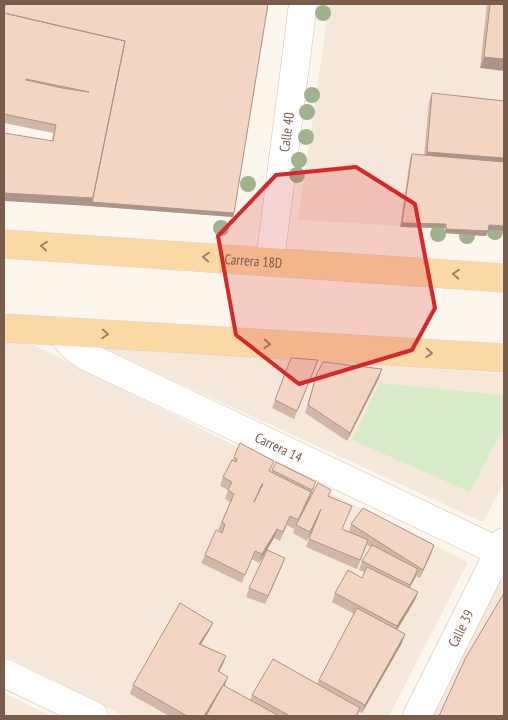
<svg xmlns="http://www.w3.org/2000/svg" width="508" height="720" font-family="'PT Sans Narrow',sans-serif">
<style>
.residential{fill:#f5e8da}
.green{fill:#d8ecc9}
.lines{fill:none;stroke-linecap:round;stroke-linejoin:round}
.minor-casing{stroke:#d1beb0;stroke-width:29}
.primary-casing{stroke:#dad1cd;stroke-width:29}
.minor{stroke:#fff;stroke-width:28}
.primary{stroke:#fbd9a5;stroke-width:28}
.tree{fill:#a0b28e}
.wall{fill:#d1b7a8}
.shaded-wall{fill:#aa9588}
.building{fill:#f3d5c3;stroke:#aa9588;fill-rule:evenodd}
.oneway{stroke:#a18267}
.marked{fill:#d62828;fill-opacity:0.2;stroke:#d62828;stroke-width:4;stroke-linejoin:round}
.labels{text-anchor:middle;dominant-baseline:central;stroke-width:4.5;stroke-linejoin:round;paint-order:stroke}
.street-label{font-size:14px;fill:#7a5c4d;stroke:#fffaf3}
</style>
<rect width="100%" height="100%" fill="#fdf6ec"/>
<path class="residential" d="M329 4H504V232L298 220Z
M4 335 16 336 468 562 389 716H124L4 656Z
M87 341 504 374V483L483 522Z
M498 579 504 582V716H427Z
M4 693 51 716H4Z"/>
<path class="green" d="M380 383 504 395V426L470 492 352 440Z"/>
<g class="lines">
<g class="minor-casing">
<g id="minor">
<path id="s1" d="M270 261 303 4"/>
<path id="s2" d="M61 331C68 343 75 349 86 356L504 554"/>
<path d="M4 673 94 716"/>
<path id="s3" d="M417 716 504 542"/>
</g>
</g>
<g class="primary-casing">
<g id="primary">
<path id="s4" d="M4 244 504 278"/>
<path d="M4 328 504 358"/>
</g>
</g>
<use href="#minor" class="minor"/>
<use href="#primary" class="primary"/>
</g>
<g class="tree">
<circle cx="323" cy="13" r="8"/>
<circle cx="312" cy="95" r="8"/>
<circle cx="307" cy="112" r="8"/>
<circle cx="306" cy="137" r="8"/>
<circle cx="299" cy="160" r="8"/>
<circle cx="297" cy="175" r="8"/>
<circle cx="248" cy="184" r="8"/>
<circle cx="221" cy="228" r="8"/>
<circle cx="495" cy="232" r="8"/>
<circle cx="438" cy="234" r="8"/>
<circle cx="467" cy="236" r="8"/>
</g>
<path class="wall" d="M4 4H268L234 213 233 217 90 206 52 140 53 133 4 123Z
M487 4H504L480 68Z
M432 93 504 101V231L488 230 486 236 444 233 445 228 400 227 410 159 412 154 424 156 429 102Z
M291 358 315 368 294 419 272 408Z
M317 373 379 378 347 441 305 413 314 382Z
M234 457 271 472 276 462 313 491 294 529 287 525 280 541 274 538 259 563 251 559 242 583 201 563 205 555 222 533 218 530 230 502 225 499 228 490 220 486 223 477Z
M329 496 343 529 349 532 351 524 434 545 420 578 416 576 410 588 418 592 415 600 397 630 402 643 362 713 359 712 357 716H169L130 694 133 685 213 623 209 631 201 644 226 656 223 664 219 671 224 686 250 700 252 695 317 684 354 614 332 602 335 593 362 578 364 572 359 570 362 561 371 547 367 545 357 569 306 547 315 524 307 541 293 533 296 525Z
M285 558 265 604 246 597 249 588Z"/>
<path class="shaded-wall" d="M484 57 504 59V71L480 68Z
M427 152 504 158V167L424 160Z
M4 193 93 198 234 213 233 217 90 206 4 201Z
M402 223 446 224 445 228 400 227Z
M489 225 504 226V231L487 230Z
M446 229 488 231 486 236 444 233Z
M382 369 379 378 347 441 350 433Z
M316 482 308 501 294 529 298 520Z
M321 509 318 517 307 541 310 532Z
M277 529 274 538 259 563 262 554Z
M434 545 431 554 420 578 423 570Z
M285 558 282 566 265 604 268 596Z
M418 569 415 578 406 593Z
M418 592 415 600 394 635 397 626Z
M213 623 209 631 196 652 199 644Z
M405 634 402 643 362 713 365 705Z
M226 656 223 664 215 679 218 671Z
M228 677 225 685 206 716H204Z"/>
<path class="building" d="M5 4H268L234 213 92 202 125 41 4 13Z
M490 4H504V59L484 57Z
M4 13 125 41 93 198 4 193V133L53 141 56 125 4 114ZM26 79 89 92 62 88 26 80Z
M432 93 504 101V158L427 152Z
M412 154 504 162V226L489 225 488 231 446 229V224L402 223Z
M291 358 318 360 297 411 275 400Z
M323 362 382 369 350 433 308 405 317 373Z
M240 443 274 461 269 471 311 492 298 520 290 516 283 532 277 529 262 554 255 551 245 575 205 555 216 530 222 533 225 524 222 522 234 494 228 490 232 482 223 477 232 460 236 462 237 459 234 457ZM262 484H263L254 502Z
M276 462 316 482 312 490 272 470Z
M318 483 331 490 328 496 352 506 342 529 368 540 360 560 309 539 321 509 310 532 296 525Z
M363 508 434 545 423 570 351 524Z
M372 545 418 569 410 585 362 561Z
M267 550 285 558 268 596 249 588Z
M367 567 418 592 397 626 335 593 348 570 362 578Z
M504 593V716H439L465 659Z
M180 603 213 623 199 644 226 656 218 671 228 677 204 716H187L133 685Z
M357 608 405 634 365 705 319 680Z
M273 659 360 708 356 716H290L252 695Z
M223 685 279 716H206Z"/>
<defs><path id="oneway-chevron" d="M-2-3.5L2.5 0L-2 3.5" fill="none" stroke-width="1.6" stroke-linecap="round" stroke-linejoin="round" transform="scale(1.25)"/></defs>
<g class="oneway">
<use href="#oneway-chevron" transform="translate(44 246) rotate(-176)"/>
<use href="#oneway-chevron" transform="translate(206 257) rotate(-176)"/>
<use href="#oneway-chevron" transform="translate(456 274) rotate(-176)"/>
<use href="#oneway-chevron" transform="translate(105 334) rotate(3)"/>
<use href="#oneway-chevron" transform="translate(267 344) rotate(3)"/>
<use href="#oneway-chevron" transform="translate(429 353) rotate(3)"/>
</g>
<path class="marked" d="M356 167 415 204 435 308 412 350 299 384 236 335 218 236 276 175Z"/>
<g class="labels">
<g class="street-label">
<text stroke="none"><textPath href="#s1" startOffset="130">Calle 40</textPath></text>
<text stroke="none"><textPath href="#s4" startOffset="250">Carrera 18D</textPath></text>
<text stroke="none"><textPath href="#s2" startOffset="249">Carrera 14</textPath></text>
<text stroke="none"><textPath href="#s3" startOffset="98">Calle 39</textPath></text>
</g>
</g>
<rect width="508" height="720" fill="none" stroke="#7a5c4d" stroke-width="10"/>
</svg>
